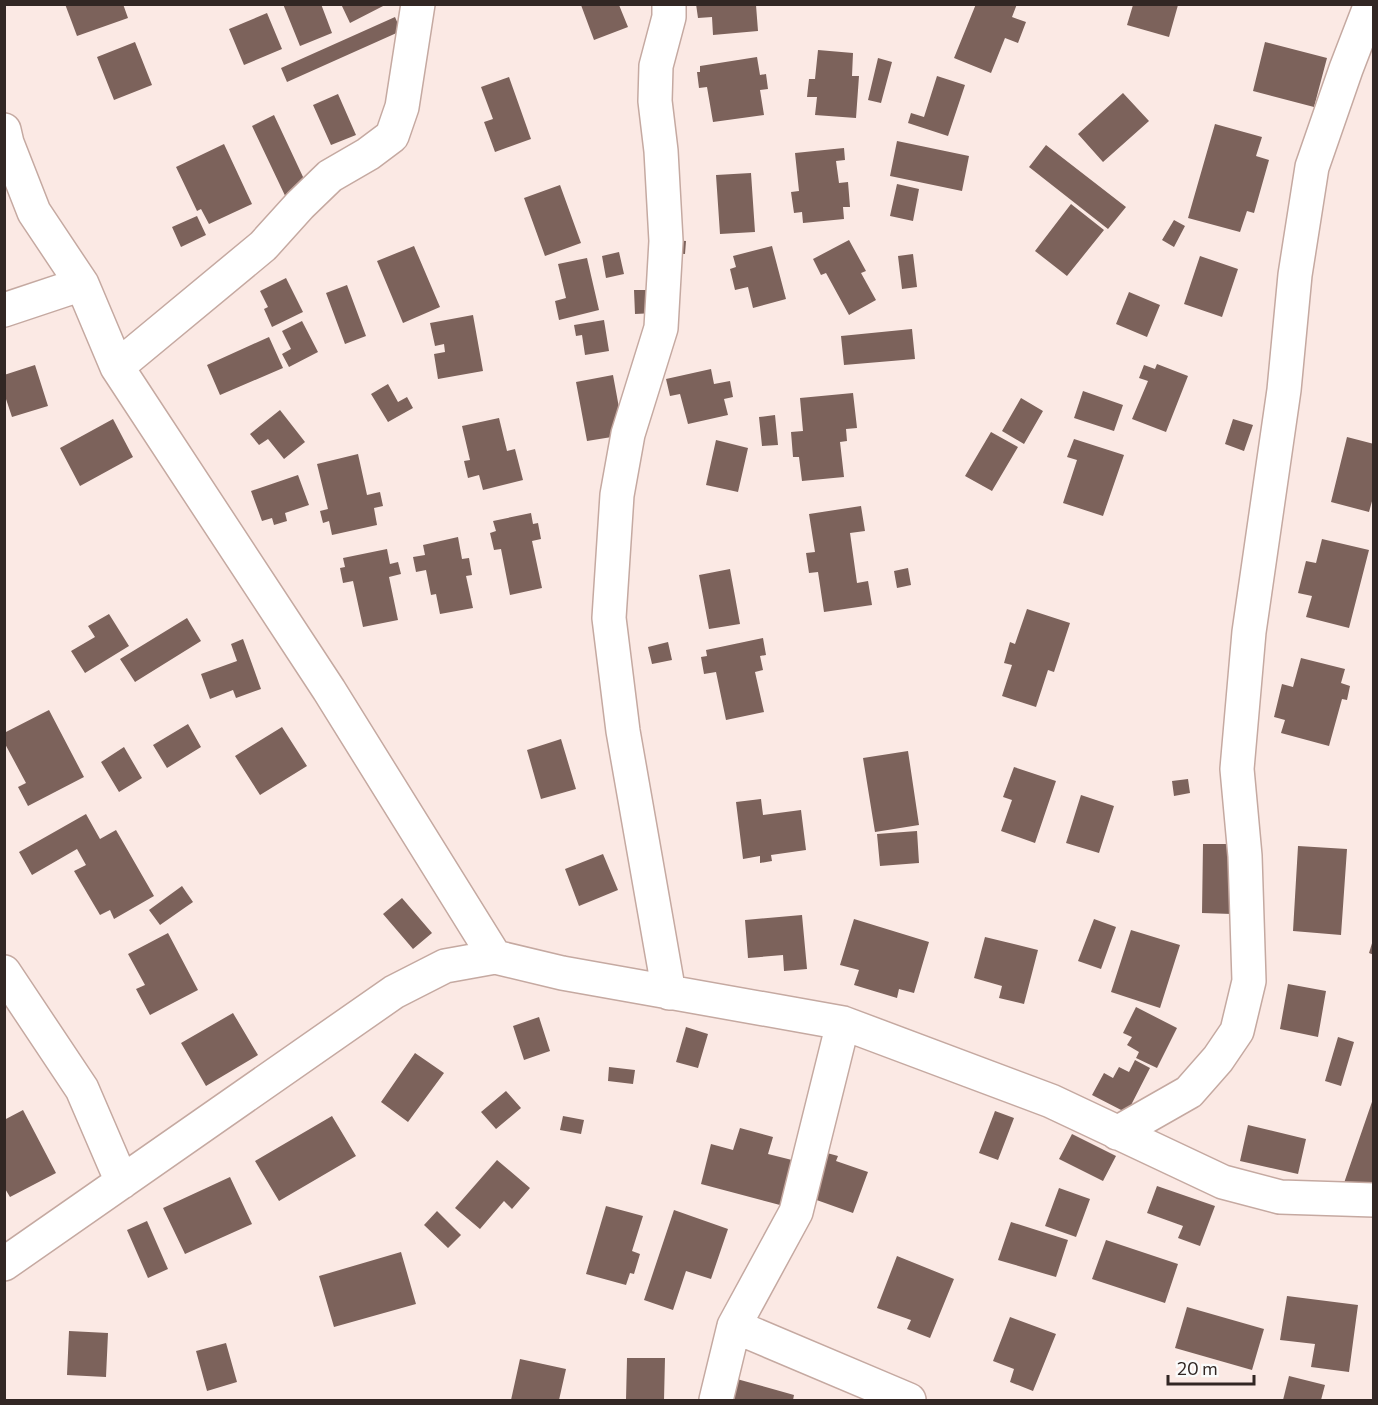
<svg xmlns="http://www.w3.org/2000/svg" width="1378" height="1405" font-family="Commissioner,sans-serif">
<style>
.building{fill:#7c625b}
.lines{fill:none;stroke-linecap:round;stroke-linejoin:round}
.minor-casing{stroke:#c5a9a1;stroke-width:36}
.minor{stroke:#fff;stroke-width:33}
</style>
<rect width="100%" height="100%" fill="#fbe9e4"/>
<path class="building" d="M65 4H123L128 18 77 36Z
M283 4H321L332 33 300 46Z
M341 4H387L350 23Z
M696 4H744V6L756 5 758 31 713 35 712 17 698 18Z
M976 4H1017L1012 17 1026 22 1018 43 1005 38 991 73 954 58Z
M581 5H619L628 27 594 40Z
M1133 5H1178L1169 37 1127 25Z
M267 13 282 49 244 65 229 29Z
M395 17 401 31 287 82 281 68Z
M135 42 152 85 114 100 97 57Z
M1265 42 1327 58 1314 107 1253 91Z
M818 50 853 53 852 76H859L856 118 815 115 817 97H807L809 79H815Z
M757 57 760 75 766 74 768 89 760 90 764 115 713 122 707 87 699 88 697 72H700V66Z
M878 58 892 62 881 103 868 100Z
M937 76 965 85 948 136 908 123 911 113 924 117Z
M509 77 531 139 495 152 484 122 493 119 481 87Z
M1123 93 1149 121 1103 162 1078 134Z
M338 94 356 135 331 145 313 105Z
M274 115 311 194 289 204 252 126Z
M1215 124 1262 137 1256 156 1269 160 1254 213 1247 211 1240 232 1188 218Z
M897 141 969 156 962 191 890 176Z
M224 144 252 204 209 224 201 209 197 211 176 167Z
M1046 145 1126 207 1108 229 1029 167Z
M844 148 845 160 836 161 839 183 848 182 850 207H843L844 219 803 223 802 212 794 213 791 192 799 191 795 153Z
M751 173 755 232 720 234 716 175Z
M897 184 919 189 913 221 890 216Z
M560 185 581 243 545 256 524 198Z
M1071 204 1104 230 1067 276 1035 251Z
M197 216 206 235 181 247 172 227Z
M1174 220 1185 226 1174 247 1162 240Z
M672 240 686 241 685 254 671 253Z
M849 240 866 271 861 273 876 300 849 315 826 273 821 275 813 259Z
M414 246 440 307 403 323 377 261Z
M772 246 786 299 753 308 748 287 735 290 730 269 736 267 733 256Z
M619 252 624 274 606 278 602 256Z
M913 254 917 287 902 289 898 256Z
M1200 256 1238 269 1222 317 1184 304Z
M587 258 599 310 559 320 555 301 566 298 558 264Z
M286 278 303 312 272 327 264 309 268 307 260 291Z
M347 285 366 336 345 344 326 293Z
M634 290H655V313L635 314Z
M1129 292 1160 305 1147 337 1116 324Z
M473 315 483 371 438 379 434 354 445 352 444 344 435 346 430 323Z
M604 320 609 351 585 355 582 335 576 336 574 325Z
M302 321 318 352 289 367 282 354 291 349 282 331Z
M912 329 915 359 844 365 841 336Z
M269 337 283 368 220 395 207 365Z
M1157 364 1188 376 1166 432 1132 419 1148 381 1139 378 1144 365 1155 369Z
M35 365 48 406 12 417 4 393V375Z
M711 369 714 384 730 381 733 397 724 399 728 415 688 424 680 394 670 396 666 379Z
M613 375 624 435 587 441 576 382Z
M388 384 398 402 407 397 413 408 388 422 371 394Z
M1083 391 1123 405 1114 431 1074 418Z
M853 393 857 428 846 429 847 441 840 442 844 477 802 481 799 457H793L791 432 803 431 800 398Z
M1021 398 1043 411 1024 444 1002 431Z
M280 410 305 442 284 459 268 439 259 445 250 434Z
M775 415 778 445 762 446 759 417Z
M499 418 507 451 515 449 523 480 483 490 479 475 468 478 464 461 470 460 462 426Z
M113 419 133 457 80 486 60 448Z
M1233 419 1253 425 1244 451 1225 444Z
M991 432 1018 447 992 491 965 476Z
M1347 437 1374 444V494L1369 512 1331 502Z
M1074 439 1124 455 1103 516 1063 503 1077 460 1067 457Z
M716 440 748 448 738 492 706 485Z
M358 454 367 495 380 492 383 506 374 508 377 525 332 535 329 521 323 523 320 511 328 509 317 464Z
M298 475 309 505 285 513 287 521 274 525 272 518 262 521 251 491Z
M861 506 865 531 850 533 857 583 868 581 872 605 824 612 818 572 809 573 806 553 815 552 809 514Z
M531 513 533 524 538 523 541 539 532 541 542 588 510 595 501 549 494 550 490 533 496 531 493 521Z
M458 537 462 559 469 558 472 575 466 576 473 608 440 614 436 594 431 595 426 570 416 572 413 557 425 555 423 545Z
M1322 539 1369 550 1349 628 1306 617 1312 596 1298 593 1306 561 1316 563Z
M387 549 390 564 398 562 401 574 389 577 398 620 363 627 353 581 343 583 340 568 345 567 343 558Z
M908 568 911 585 897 588 894 571Z
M730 569 740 624 709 629 699 575Z
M1027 609 1070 623 1054 672 1048 670 1036 707 1002 696 1012 665 1004 663 1010 642 1015 644Z
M109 614 129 646 85 673 71 651 95 637 88 626Z
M187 618 201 641 135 682 120 659Z
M763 638 766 655 760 656 763 670 755 672 764 712 726 720 716 672 704 674 701 657 707 656 706 650Z
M243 639 261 689 236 698 233 690 210 699 201 674 237 661 231 644Z
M668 642 672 660 652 664 648 647Z
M1301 658 1345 669 1341 683 1350 686 1347 700 1342 699 1329 746 1281 733 1285 720 1274 717 1282 684 1293 687Z
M49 710 84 777 28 806 18 787 26 783 4 742V733Z
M188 724 201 747 167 768 153 745Z
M282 727 307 766 260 795 235 756Z
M561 739 576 789 541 799 527 750Z
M124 747 142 778 119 792 101 762Z
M908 751 919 825 875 832 863 758Z
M1014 767 1056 781 1035 843 1001 831 1012 800 1003 797Z
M1188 779 1190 793 1174 796 1172 781Z
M1081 795 1114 806 1099 853 1066 843Z
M761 799 763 815 801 810 806 850 771 855 772 861 760 863V856L743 859 736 802Z
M86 814 100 839 116 830 154 896 114 919 110 910 100 915 74 871 86 865 77 849 32 875 19 852Z
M917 831 919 863 880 866 877 834Z
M1203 844H1233L1232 914 1202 913Z
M1298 846 1347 849 1341 935 1293 931Z
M603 854 618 890 579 906 565 869Z
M182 886 193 902 160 925 149 910Z
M402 898 432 933 413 949 383 914Z
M802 915 807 969 784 971 783 955 748 958 745 920Z
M854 919 929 942 914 993 899 989 897 998 854 985 859 970 840 965Z
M1094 919 1116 927 1101 969 1078 961Z
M1131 930 1180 945 1160 1008 1111 992Z
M168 933 198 990 150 1015 136 989 145 985 128 954Z
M985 937 1038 950 1024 1004 999 998 1002 986 974 978Z
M1373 940H1374V955L1369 953Z
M1288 984 1326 991 1318 1037 1280 1029Z
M1136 1007 1177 1028 1157 1068 1136 1058 1139 1052 1127 1045 1132 1037 1123 1033Z
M233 1013 258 1055 206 1086 181 1043Z
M539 1017 550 1051 524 1060 513 1026Z
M686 1027 708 1034 698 1068 676 1062Z
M1338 1037 1354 1042 1341 1086 1325 1081Z
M415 1053 444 1073 408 1122 381 1102Z
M1135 1060 1150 1068 1127 1113 1092 1095 1104 1073 1113 1078 1119 1067 1129 1072Z
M609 1067 635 1070 633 1084 608 1081Z
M506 1091 521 1108 496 1129 481 1112Z
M1374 1096V1192L1344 1183Z
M23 1110 56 1173 10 1197 4 1187V1120Z
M995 1111 1014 1118 998 1160 979 1153Z
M332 1116 356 1156 279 1201 255 1161Z
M563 1116 584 1120 581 1134 560 1130Z
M1248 1125 1306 1139 1298 1174 1240 1161Z
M740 1128 773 1137 768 1154 792 1160 780 1205 701 1184 711 1144 733 1150Z
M1072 1134 1116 1156 1103 1181 1059 1159Z
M827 1153 838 1156 836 1161 868 1172 853 1213 811 1198Z
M497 1160 530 1188 512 1209 504 1201 480 1229 455 1208Z
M230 1177 252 1224 185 1254 163 1208Z
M1157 1186 1215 1206 1200 1246 1178 1238 1183 1226 1147 1213Z
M1059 1188 1090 1199 1076 1237 1045 1226Z
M606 1206 643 1216 632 1251 640 1254 634 1274 630 1273 626 1285 586 1274Z
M674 1210 728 1229 711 1279 686 1271 673 1310 644 1300Z
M437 1211 461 1235 448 1248 424 1225Z
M147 1221 168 1269 148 1278 127 1230Z
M1011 1222 1068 1240 1056 1277 998 1260Z
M1106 1240 1178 1264 1165 1303 1092 1279Z
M401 1252 416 1304 334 1327 319 1276Z
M897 1256 954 1279 930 1338 907 1329 911 1320 877 1308Z
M1287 1296 1358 1305 1349 1372 1311 1367 1315 1344 1280 1340Z
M1187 1307 1264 1329 1252 1370 1175 1348Z
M1010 1317 1056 1334 1033 1391 1010 1382 1014 1369 993 1361Z
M69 1331 108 1333 106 1377 67 1375Z
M226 1343 237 1382 207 1391 196 1351Z
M627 1358H665L664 1400H626Z
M520 1359 566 1369 559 1400H511Z
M726 1376 794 1395 793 1400H719Z
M1289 1376 1325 1385 1321 1400H1283Z"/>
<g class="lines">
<g class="minor-casing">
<path id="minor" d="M4 130 7 143 34 212 82 284 117 367 329 690 495 957
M4 310 82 284
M117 367 263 246 300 205 330 176 368 154 392 136 402 107 418 4
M4 972 82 1089 122 1182
M669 993 623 731 609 618 617 495 628 434 661 328 666 241 661 151 655 101 656 66 669 17V4
M1117 1133 1189 1092 1218 1059 1237 1031 1249 981 1245 856 1237 769 1249 632 1284 390 1295 275 1312 167 1346 69 1371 4
M4 1264 394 992 445 966 495 957 562 973 843 1023 1051 1101 1223 1182 1280 1197 1374 1200
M734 1326 909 1400
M716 1400 734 1326 796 1212 843 1023"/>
</g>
<use href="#minor" class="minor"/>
</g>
<rect width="1378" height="1405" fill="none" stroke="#322724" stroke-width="12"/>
<path d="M1168 1375v9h86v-9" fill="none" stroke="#322724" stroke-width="3"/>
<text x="1177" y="1375" font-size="18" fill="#322724" stroke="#fbfbfb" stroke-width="4.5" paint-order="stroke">20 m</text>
</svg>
